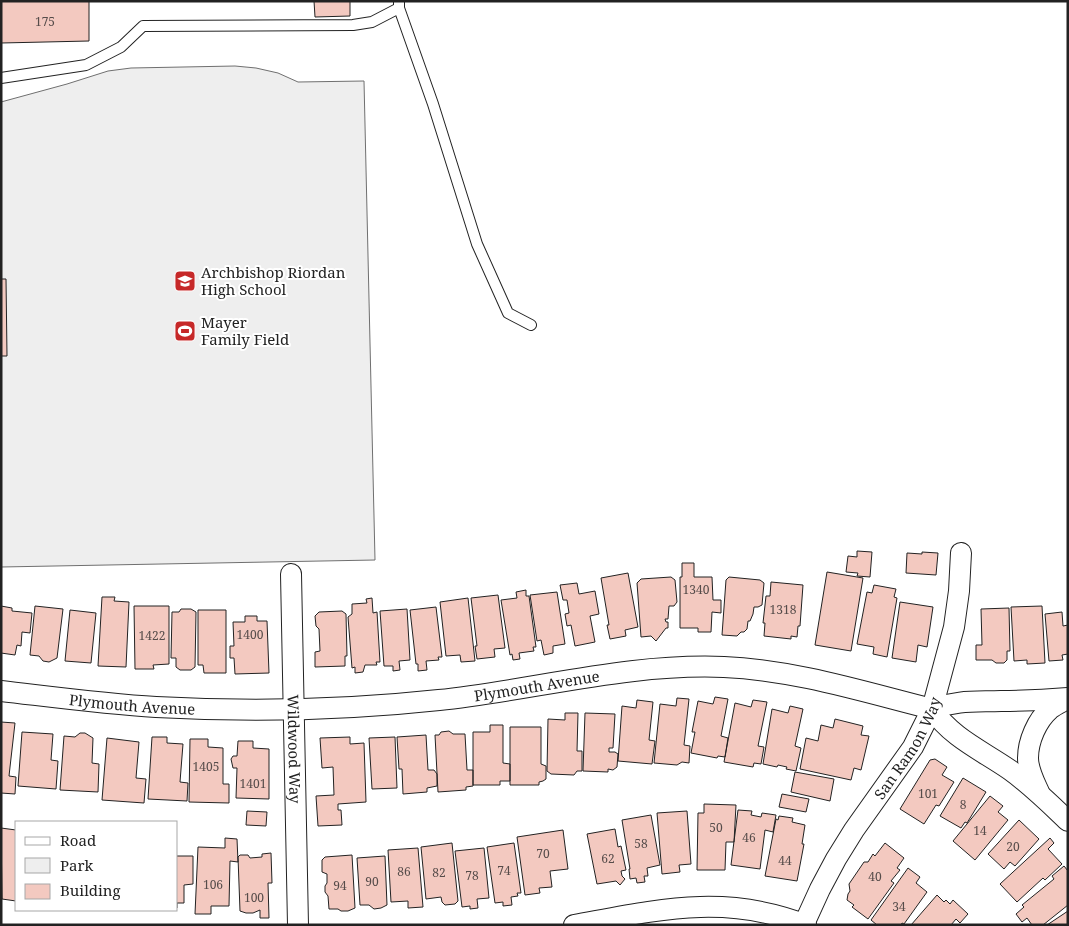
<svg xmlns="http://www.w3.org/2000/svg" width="1069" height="926" font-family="'Noto Serif',serif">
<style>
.green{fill:#eee;stroke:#6f6f6f}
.building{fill:#f3c9c0;stroke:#222}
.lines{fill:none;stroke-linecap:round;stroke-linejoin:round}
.service-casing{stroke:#222;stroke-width:12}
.minor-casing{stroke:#222;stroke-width:22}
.service{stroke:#fff;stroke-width:10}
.minor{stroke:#fff;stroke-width:20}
.labels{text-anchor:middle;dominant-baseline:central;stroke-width:4;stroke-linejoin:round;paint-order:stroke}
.number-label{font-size:12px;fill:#564c4a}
.poi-label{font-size:15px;fill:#222;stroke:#fff;text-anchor:start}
.street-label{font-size:15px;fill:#222;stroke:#fff}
</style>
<rect width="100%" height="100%" fill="#fff"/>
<path class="green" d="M235 66 256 68 278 73 298 82 364 81 375 560 1 567V102L67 84 108 71 131 68Z"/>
<path class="building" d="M1 1H89V41L1 43Z
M314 1H350V16L315 17Z
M1 279H6L7 356H1Z
M857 551 872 552 870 577 857 576 858 573 846 572 848 556 857 557Z
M922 552 938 553 936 575 906 573 907 553 922 554Z
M682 563H694V577H712L713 600H721V613L712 612 711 632H698V628H680V577H682Z
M827 572 863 578 851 651 815 645Z
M628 573 638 627 625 630 626 636 610 639 607 625H609L601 578Z
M671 577 675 580 677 602 674 606H669L668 619H665L666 622H668V628H666L656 641 651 636 641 637 637 583 641 579Z
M729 577 760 580 764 583 762 605 758 607H754L753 614 750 621H748L747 629 744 632H741L737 636 722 635 726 580Z
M771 582 803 585 800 626H798L797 637 791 636V639L764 636 765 623H763L766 596H770Z
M577 583 579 594 595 591 599 614 590 616 595 642 575 646 571 625 567 626 565 614 569 613 567 600H563L560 585Z
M874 585 896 589 894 597 897 598 887 657 873 654 874 647 857 644 867 592 872 593Z
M526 590V596H529L536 647H533L534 651 519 653 520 659 513 660 512 654 510 655 501 600 517 598 516 592Z
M557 592 565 644 553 646V653L544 655 541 640 537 641 530 595Z
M498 595 505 648 494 649 495 657 477 659 475 646H477L471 598Z
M102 597H115L114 601 129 602 126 667 98 666Z
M372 598 373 613 377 612 380 662H376L377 665H365L363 672 355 673V667L352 668 348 617 352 614V604L367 603 366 599Z
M468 598 475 661 461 662 460 655 446 656 440 602Z
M900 602 933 607 927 647 918 645 916 662 892 658Z
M1 606 12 608V611L32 613 30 633 22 632 21 646 17 645 15 655 1 653Z
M35 606 63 609 57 658 49 662 43 661 39 656 30 655Z
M134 606H169V664L153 665 154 669H135Z
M1042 606 1045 663 1027 664V660L1014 661 1011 607Z
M436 607 442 657H438L439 660 426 661 427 670 418 671V664H416L410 610Z
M1009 608 1010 651H1007V660L1004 663H996L992 660H976V645H982L981 609Z
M181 609H191L196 612 195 667 191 670H180L176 667V658H171L172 612H179Z
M407 609 410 660 399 661 400 670 393 671V666H384L380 611Z
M70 610 96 613 91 663 65 661Z
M198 610H226V673H204L203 665H198Z
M342 611 346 614 347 656H345V666L315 667V652L320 651 319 629 316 626 315 616 319 612Z
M1062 612 1063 626 1068 625V654L1062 655 1063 660 1049 661 1045 614Z
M245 616H257V621H267L269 673 235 674 234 658H230V646H234L233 622H245Z
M715 697 728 699 721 736 728 738 725 757 718 756 717 758 691 753 695 732H692L698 701 713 704Z
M677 698 689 699 684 745 690 746 689 763 682 762 677 765 654 763 660 704 676 706Z
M637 700 653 702 649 740 655 741 652 764 618 761 622 706 636 708Z
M753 700 767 702 758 746 764 747 761 764 754 763 753 767 724 762 735 703 751 707Z
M790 706 803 709 795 746 801 748 796 771 786 769 787 767 778 765 777 767 763 764 772 709 788 713Z
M565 713H578L577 751H582V771H577L574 775 551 774 547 771 548 719 565 720Z
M585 713 615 714 613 748H609V752H615L618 754 617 767 613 770 608 769V772L583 771Z
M835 719 863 726 861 735 869 736 861 770 854 768 851 780 800 769 806 738 818 741 821 725 833 728Z
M1 722 15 723 9 776 16 777 15 794 1 793Z
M490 725H503V763L510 764V781H500V785H473V732H490Z
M510 727H541V764L546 766V779L543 781 539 782V785H510Z
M449 731 453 734H465L467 770H473V786L466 787V790L438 792 435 735H439L441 732Z
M22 732 53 734 51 760 58 761 56 789 18 786Z
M80 733H85L93 738 92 763 99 764 98 792 60 790 64 736 75 737Z
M426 735 428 770H434L437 774V786L427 788V792L403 794 402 769H399L397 737Z
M152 737H167V743L183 744 180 782 188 783 187 801 148 799Z
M350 737V744L364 743 366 802 338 804V810H341L342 825 318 826 316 796 334 795 333 767 322 768 320 738Z
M395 737 397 788 372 789 369 738Z
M107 738 139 742 136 778 146 779 144 803 102 800Z
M190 739H208V747L223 748V784H229V803L189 802Z
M238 741H253V748L269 749V799L236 798 237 768H233L231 759 233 756H237Z
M935 759 947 767 942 775 954 782 939 806 936 805 924 824 900 809 930 760Z
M795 772 834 779 830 801 791 792Z
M963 778 986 792 967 823 965 822 961 828 940 816Z
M782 794 809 799 806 812 779 807Z
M990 796 1003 806 998 812 1008 820 975 860 953 841Z
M704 804 736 805 734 842H726L725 870H697L698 813H704Z
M738 810 752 811 751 815 761 817 762 813 776 815 773 832 765 830 760 869 731 865Z
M247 811 267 812 266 826 246 825Z
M687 811 691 864 679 865 680 872 662 874 657 813Z
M651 815 660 865 647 868 648 876H644L645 882 637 883 636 878 630 879 629 869H630L622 820Z
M779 816 793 818 792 822 805 825 802 844H804L797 881 765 876 776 819 778 820Z
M1019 820 1039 839 1015 866 1010 862 1004 869 988 854Z
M1 828 16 830V901L2 899Z
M615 829 618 847 621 846 626 870 621 871 622 876 625 879 620 885 616 881 597 884 587 834Z
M563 830 568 869 550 871 552 887 539 888 540 893 525 895 517 837Z
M225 838 237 839 238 862 230 861 229 906H211V914H195L198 847 225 848Z
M1050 838 1054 843 1048 849 1062 864 1045 880 1043 878 1017 902 1000 884Z
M452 843 458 901 455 904 445 905 442 902 441 897 426 899 421 847Z
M514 843 521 893H517L518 896 511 897 512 905 503 906V902L495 903 487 847Z
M885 843 904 858 897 868 900 870 891 881 894 883 868 919 852 907 854 905 847 900 848 894 850 891 849 884 864 862H868L873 854 875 856Z
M418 848 423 907 408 908V901L391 902 388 850Z
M484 848 489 898 477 899 478 908 470 909V906L462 907 455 851Z
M271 853 272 883H268L269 918H260V910L253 913H246L240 911 238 857 240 855H248L250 858 262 857V854Z
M352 855 355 908 348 911H341L338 909H329L328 896 325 892V886L327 883V874L322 872V860L325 857Z
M176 856H193V884L184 885V903H177V908H176Z
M385 856 387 905 381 908 374 909 369 905H360L357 858Z
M1064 866 1068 871V905L1043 925H1032L1027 918 1022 922 1016 914 1024 907 1022 905 1054 879 1052 876Z
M908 868 920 877 916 883 927 892 904 924 902 923 901 925H877L871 920Z
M937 895 944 902 946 900 950 904 953 900 968 914 960 923 956 919 951 925H911Z
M1068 911V925H1047Z"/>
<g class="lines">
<g class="service-casing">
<path id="service" d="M399 2V8L433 104 477 244 508 313 531 325
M1 78 86 65 121 47 143 26 353 25 372 22 399 8"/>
</g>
<g class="minor-casing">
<g id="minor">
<path id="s1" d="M291 574 298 925"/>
<path id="s2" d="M1 691C53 697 104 704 156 707 248 712 347 710 439 700 534 690 628 663 724 667 795 670 864 692 932 709 958 700 975 702 1001 701 1024 701 1046 700 1068 698"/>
<path d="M932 709C952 738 981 750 1010 770 1031 785 1049 803 1068 821"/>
<path d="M1039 792C1034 781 1028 770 1028 758 1028 741 1037 720 1050 709 1055 705 1062 702 1067 699"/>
<path id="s3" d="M804 924 820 889 836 859 854 830 913 747 932 709 954 627 959 591 961 553"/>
<path d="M574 925C657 910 724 893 806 925"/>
</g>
</g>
<use href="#service" class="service"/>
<use href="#minor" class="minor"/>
</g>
<defs>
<g id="school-square" transform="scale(1.125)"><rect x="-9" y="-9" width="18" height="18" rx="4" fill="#c62828" stroke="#fff"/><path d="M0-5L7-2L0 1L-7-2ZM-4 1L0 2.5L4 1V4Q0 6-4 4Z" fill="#fff"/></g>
<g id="stadium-square" transform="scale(1.125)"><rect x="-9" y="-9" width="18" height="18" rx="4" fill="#c62828" stroke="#fff"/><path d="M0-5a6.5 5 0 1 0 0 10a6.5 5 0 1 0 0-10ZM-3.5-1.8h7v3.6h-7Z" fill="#fff"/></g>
</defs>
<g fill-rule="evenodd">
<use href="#school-square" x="185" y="281"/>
<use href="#stadium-square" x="185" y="331"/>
</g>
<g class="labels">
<g class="number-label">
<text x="45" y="21">175</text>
<text x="696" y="589">1340</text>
<text x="783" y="609">1318</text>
<text x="250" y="634">1400</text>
<text x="152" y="635">1422</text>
<text x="206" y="766">1405</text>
<text x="253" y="783">1401</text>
<text x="928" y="793">101</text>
<text x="963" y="804">8</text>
<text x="716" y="827">50</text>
<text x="980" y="830">14</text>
<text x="749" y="837">46</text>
<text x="641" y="843">58</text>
<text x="1013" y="846">20</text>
<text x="543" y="853">70</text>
<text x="608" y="858">62</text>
<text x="785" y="860">44</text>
<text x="504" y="870">74</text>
<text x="404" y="871">86</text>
<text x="439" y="872">82</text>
<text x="472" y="875">78</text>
<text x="875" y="876">40</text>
<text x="372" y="881">90</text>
<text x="213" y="884">106</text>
<text x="340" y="885">94</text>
<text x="254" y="897">100</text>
<text x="899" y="906">34</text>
</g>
<g class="poi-label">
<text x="201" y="272">Archbishop Riordan<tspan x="201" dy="17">High School</tspan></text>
<text x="201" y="322">Mayer<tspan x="201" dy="17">Family Field</tspan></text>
</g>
<g class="street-label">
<text stroke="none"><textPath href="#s2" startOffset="538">Plymouth Avenue</textPath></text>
<text stroke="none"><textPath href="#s2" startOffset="132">Plymouth Avenue</textPath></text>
<text stroke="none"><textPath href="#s3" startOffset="205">San Ramon Way</textPath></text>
<text stroke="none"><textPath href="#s1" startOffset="175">Wildwood Way</textPath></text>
</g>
</g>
<rect width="1069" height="926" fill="none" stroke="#222222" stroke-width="5"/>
<rect x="15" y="821" width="162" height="90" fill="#ffffff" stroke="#a7a7a7"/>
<rect x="25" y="837" width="25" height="8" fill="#ffffff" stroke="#a7a7a7"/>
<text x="60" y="846" font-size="15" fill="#222222">Road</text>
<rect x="25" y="858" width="25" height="15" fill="#eeeeee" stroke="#a7a7a7"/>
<text x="60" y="871" font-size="15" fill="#222222">Park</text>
<rect x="25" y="884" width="25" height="15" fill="#f3c9c0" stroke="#a7a7a7"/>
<text x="60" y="896" font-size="15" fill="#222222">Building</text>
</svg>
